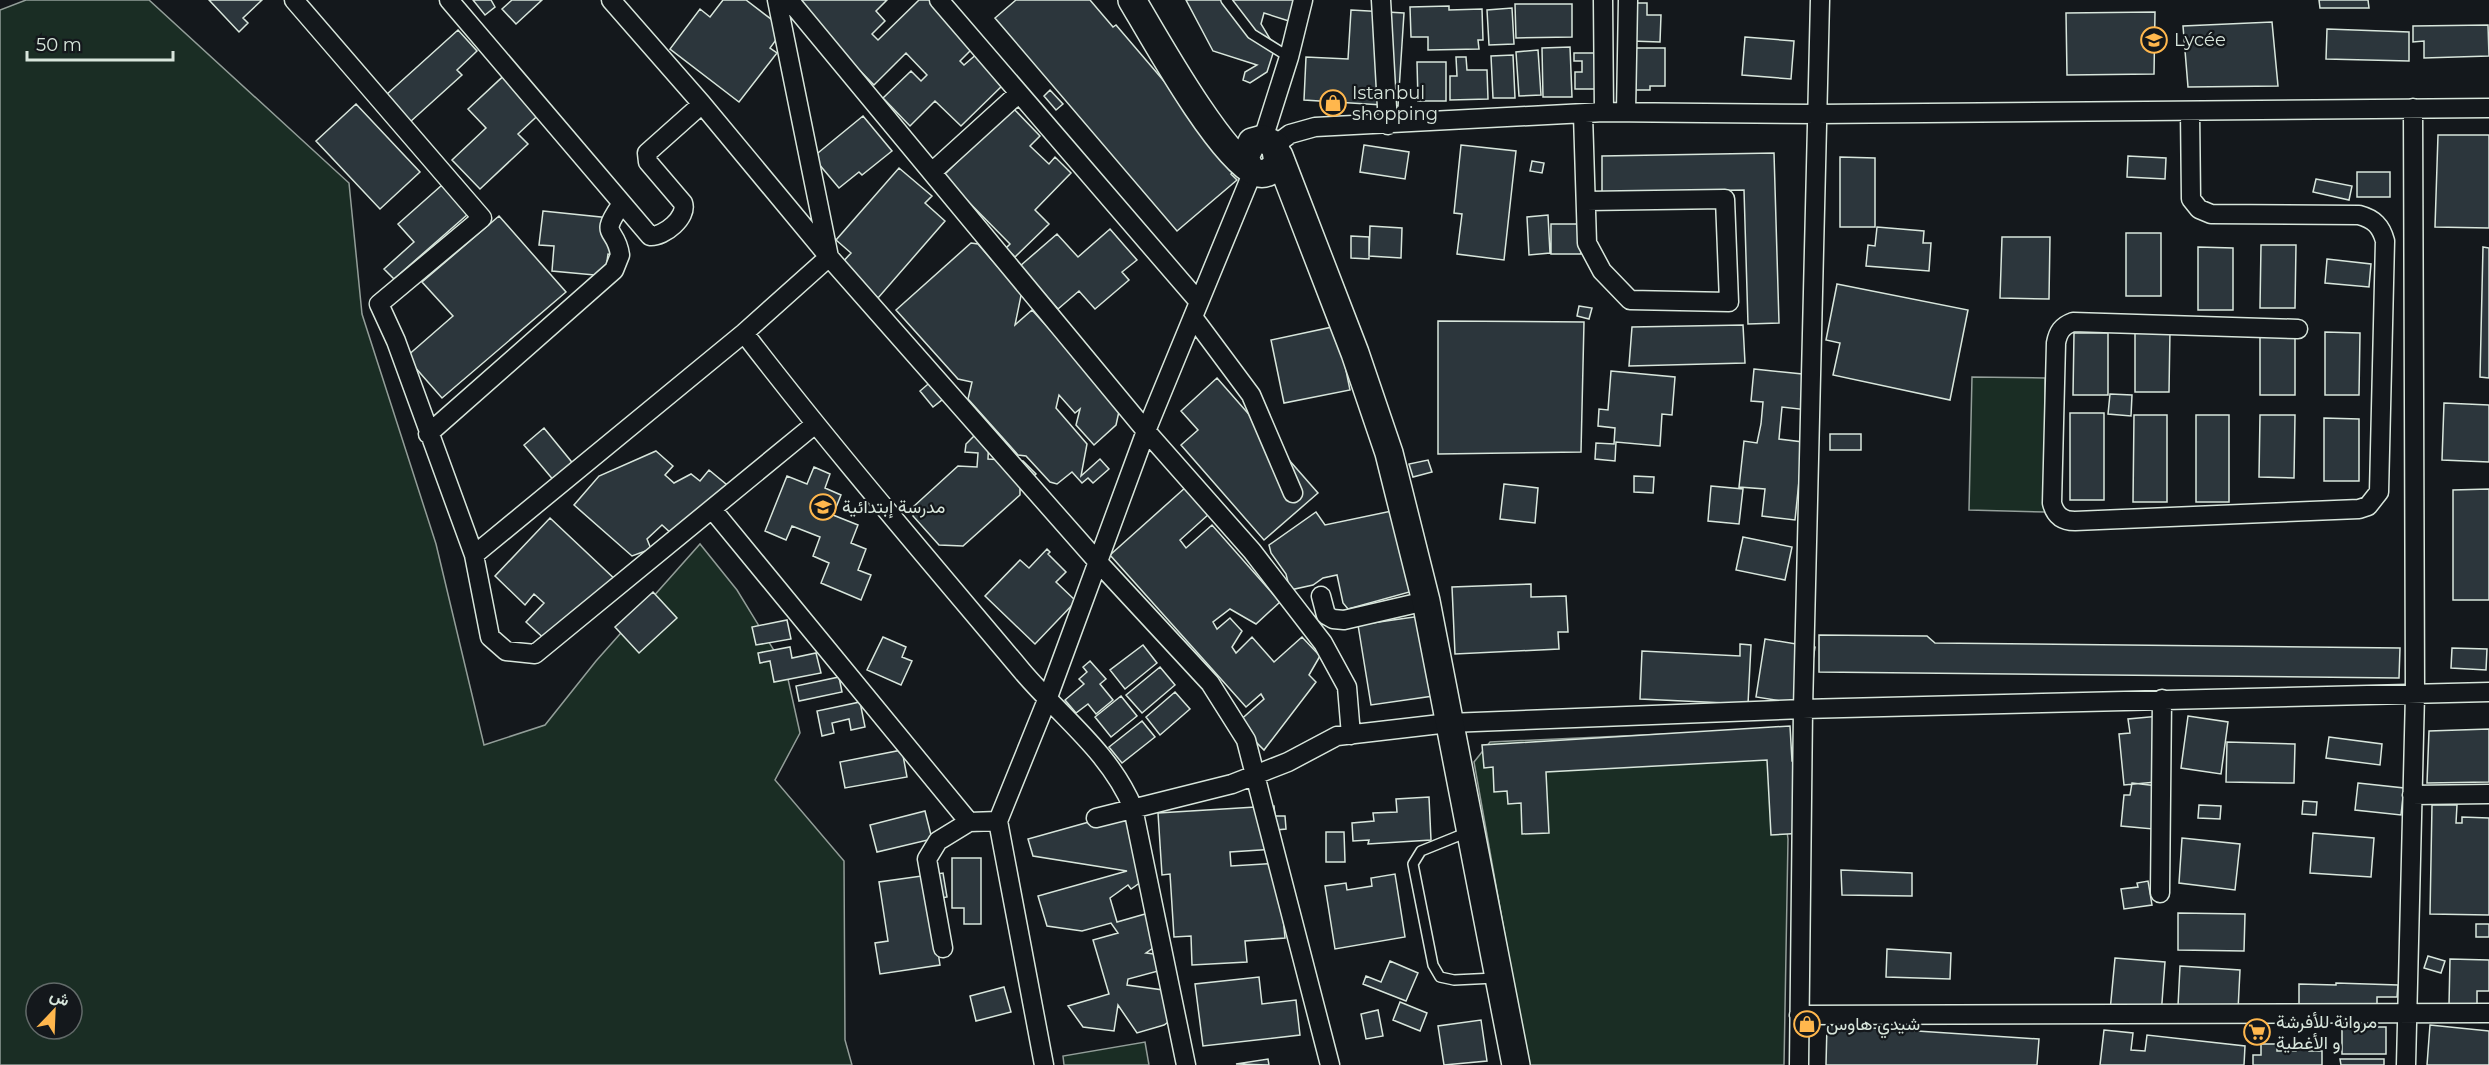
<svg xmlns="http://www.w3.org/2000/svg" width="2489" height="1065" font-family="Montserrat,Vazirmatn,sans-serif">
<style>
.green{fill:#1a2d24;stroke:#939e99;stroke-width:1.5;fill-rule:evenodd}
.building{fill:#2c363c;stroke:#d8e6dc;stroke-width:1.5}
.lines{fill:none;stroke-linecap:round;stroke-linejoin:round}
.service-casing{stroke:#d8e6dc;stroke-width:12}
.minor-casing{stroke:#d8e6dc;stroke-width:21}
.primary-casing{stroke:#d8e6dc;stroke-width:30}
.service{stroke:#14181c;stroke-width:9}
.minor{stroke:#14181c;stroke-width:18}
.primary{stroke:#14181c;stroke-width:27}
.labels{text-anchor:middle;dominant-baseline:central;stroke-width:4.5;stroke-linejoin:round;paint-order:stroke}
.poi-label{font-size:18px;fill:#d8e6dc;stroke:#14181c;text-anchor:start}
</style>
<rect width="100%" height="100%" fill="#14181c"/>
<path class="green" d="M26 0H149L349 183 362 314 436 544 484 745 545 725 596 661 700 544 737 590 786 670 800 733 775 780 844 861 845 1040 852 1065H0V10ZM36 993H72V1029H36Z
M1972 377 2045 378V512L1969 510Z
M1774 729 1788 839 1784 1065H1528L1474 762 1490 742Z
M1145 1042 1149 1065H1064L1063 1056Z"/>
<path class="building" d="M209 0H262L243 18 248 23 239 32Z
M473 0H491L495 7 485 15Z
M512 0H542L516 24 502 9Z
M723 0H746L784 29 770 48 777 53 739 102 670 49 700 9 710 17Z
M791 0H887L876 11 885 21 872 34 878 40 919 0H935L973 48 960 61 964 65 978 53 1006 82 961 126 935 101 910 126 883 98 911 71 921 81 927 75 906 53 874 85Z
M1016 0H1090L1113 27 1116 25 1187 108 1241 166 1231 174 1237 180 1177 231 995 18Z
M1186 0H1229L1228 3 1232 0H1297L1292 22 1264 13 1261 24 1275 47 1267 72 1250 83 1243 80 1245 72 1257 65 1213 51Z
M2319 0H2368L2369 8H2320Z
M1633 3H1647V15H1661L1660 42 1631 41Z
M1515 4H1572V37L1516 38Z
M1449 6V10L1482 9 1483 40H1478L1479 49 1428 50V37H1411L1410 7Z
M1512 8 1514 44 1489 45 1487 10Z
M1351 10 1404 13 1398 106 1304 100 1306 57 1348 59Z
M2155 12 2154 74 2067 75 2066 13Z
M2272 22 2278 86 2188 87 2183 26Z
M2488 25 2489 56 2424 58V41L2413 42V26Z
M2327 29 2409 32V61L2326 59Z
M458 30 477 51 457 70 462 75 410 122 386 95Z
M1745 37 1794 41 1791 79 1742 75Z
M1570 47 1572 97H1543L1542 48Z
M1633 48H1665V86H1650V90H1634Z
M1538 50 1541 95 1519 96 1516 52Z
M1574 53H1599V89H1575V72H1582V61H1574Z
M1513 55 1515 98H1493L1491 56Z
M1456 57H1466L1467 70H1487L1488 99 1450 100V76H1457Z
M1417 62H1446V101H1418Z
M512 68 548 106 518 134 528 144 480 189 452 160 486 128 468 109Z
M1050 90 1063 104 1056 110 1044 96Z
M356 104 420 172 380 209 316 141Z
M1012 107 1040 136 1030 146 1049 164 1055 157 1071 173 1035 210 1049 224 1015 257 1006 248 1010 244 943 176Z
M863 116 892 151 862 175 859 172 839 188 813 157Z
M2438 135H2489V228L2435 227Z
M1364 145 1409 152 1405 179 1360 172Z
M1461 145 1516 151 1504 260 1457 254 1462 214 1454 213Z
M1774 153 1779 323 1748 324 1744 190 1602 192V156Z
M2128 156 2166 158 2165 179 2127 177Z
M1840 157 1875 158V227H1840Z
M1532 161 1544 163 1542 173 1530 171Z
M899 168 932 196 925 203 945 221 878 298 840 265 851 253 836 240Z
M2357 172H2390V197H2357Z
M2316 179 2352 186 2349 200 2313 192Z
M442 185 468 214 394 279 384 269 414 242 398 224Z
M543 211 620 219 617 255 608 254 605 276 552 271 554 246 539 245Z
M1548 215 1550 253 1529 255 1527 217Z
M499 216 566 292 442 398 406 357 453 316 422 282Z
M1551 224H1581V254H1551Z
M1370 226 1402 228 1401 258 1369 256Z
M1877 227 1924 231 1923 243H1931L1929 271 1866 266 1868 245 1875 246Z
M1110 229 1137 260 1122 272 1129 280 1095 309 1079 291 1058 309 1020 266 1057 234 1078 257Z
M2126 233H2161V296H2126Z
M1351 236 1369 237V259L1351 258Z
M2002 237H2050L2049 299 2000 298Z
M971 243 978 244 997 266 1001 262 1023 286 1015 325 1032 310 1120 407 1116 425 1094 445 1076 425 1080 409 1075 413 1059 395 1056 408 1087 444 1081 476 1100 459 1109 469 1093 483 1088 478 1082 483 1072 472 1057 484 1050 482 1026 456 1018 455 968 399 972 382 958 379 896 310Z
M2261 245H2296L2295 308H2260Z
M2198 247 2233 248V310H2198Z
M2483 247 2489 248V378L2480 377Z
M2327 259 2371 264 2369 287 2325 283Z
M1837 284 1968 310 1950 400 1833 375 1840 343 1826 340Z
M1579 306 1592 308 1589 319 1577 316Z
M1438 321 1584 322 1581 452 1438 454Z
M1743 325 1745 363 1629 366 1632 327Z
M1337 326 1350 390 1284 403 1271 340Z
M2135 330H2170L2169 392H2135Z
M2260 332 2295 333V395H2260Z
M2325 332 2360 333 2359 395H2325Z
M2074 333H2108V395H2073Z
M1754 369 1812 375 1808 410 1782 407 1779 439 1803 442 1795 520 1762 516 1765 489 1739 487 1744 441 1757 443 1761 424 1763 402 1751 401Z
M1611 371 1675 377 1672 415 1662 414 1660 446 1616 442 1615 461 1595 459 1596 443 1614 444 1615 428 1598 426 1599 409 1608 410Z
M1217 378 1318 493 1264 540 1181 445 1198 430 1181 411Z
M934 379 947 396 933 407 920 391Z
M2110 394 2132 395 2131 416 2108 414Z
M2444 403 2489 405V462L2442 460Z
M2070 413H2104V500H2070Z
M2134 415H2167V502H2133Z
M2196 415H2229V502H2196Z
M2260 415H2295L2294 478 2259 477Z
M2324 418 2359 419V481H2324Z
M544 428 575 466 555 482 524 445Z
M976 434 989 435 988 459 1023 461 1036 474 1020 488V495L963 546 939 545 913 516V507L958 466 977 467 978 453 965 452 966 444Z
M1830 434H1861V450H1830Z
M656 451 673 466 665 475 674 483 691 474 700 481 709 470 732 489 673 535 662 525 647 539 651 549 632 556 574 505 599 476Z
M1428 460 1432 472 1413 477 1409 464Z
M814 467 830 474 825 488 841 495 833 515 858 525 851 543 866 549 858 570 871 575 861 600 821 583 829 563 813 556 820 537 792 526 786 540 765 531 787 476 807 484Z
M1634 476 1654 477 1653 493 1634 492Z
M1504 484 1538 488 1535 523 1500 519Z
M1711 486 1743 489 1739 524 1708 521Z
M1186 487 1209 514 1180 540 1186 548 1212 525 1280 602 1256 624 1230 609 1213 622 1217 629 1230 618 1242 631 1232 647 1236 653 1252 637 1274 662 1302 637 1320 656 1309 675 1316 682 1264 750 1237 723 1264 699 1261 694 1246 707 1110 555Z
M2489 489V600H2453V490Z
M1406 508 1413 591 1348 609 1343 603 1337 575 1323 578 1313 585 1290 590 1286 574 1271 553 1269 545 1316 512 1325 525Z
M550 518 619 583 548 642 526 622 544 603 534 594 525 605 495 576Z
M1743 537 1792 547 1785 580 1736 570Z
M1047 549 1050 552 1048 554 1066 572 1056 582 1076 601 1035 644 985 596 1020 560 1029 568Z
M1531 584V597L1566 596 1568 632H1558L1559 649 1455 654 1452 587Z
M653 592 677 618 639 653 615 627Z
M1442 613 1454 693 1371 705 1358 625Z
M787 620 791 639 756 645 752 627Z
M1819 635 1927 636 1935 643 2400 648 2399 678 1819 672Z
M883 637 906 647 902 657 912 661 901 685 867 670Z
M1765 639 1815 647 1806 705 1756 697Z
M1740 644 1751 645 1748 704 1640 699 1642 651 1740 656Z
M1143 645 1157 663 1125 689 1110 670Z
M790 647 792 658 816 653 821 673 774 682 770 661 760 663 758 653Z
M2452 648 2487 649 2486 670 2451 668Z
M1090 661 1106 679 1100 684 1113 700 1096 714 1088 704 1076 713 1065 700 1084 684 1079 679 1087 672 1083 667Z
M1160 667 1175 685 1142 713 1126 695Z
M839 677 842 692 799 701 796 686Z
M1175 692 1190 709 1160 735 1146 717Z
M1121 696 1137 716 1111 737 1095 717Z
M860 702 865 727 851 730 849 719 832 723 834 733 822 736 817 711Z
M2160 716 2167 781 2124 785 2119 734 2130 733 2128 719Z
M2188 716 2228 722 2221 774 2181 768Z
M1142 721 1155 737 1122 763 1109 747Z
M1790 726 1792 761 1802 760 1806 833 1771 835 1767 760 1546 772 1549 833 1522 834 1521 803 1508 804 1507 791 1494 792 1493 767 1484 768 1482 745Z
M2489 729V782L2427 783 2429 731Z
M2329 737 2382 744 2380 765 2326 758Z
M2227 742 2295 744 2294 783 2226 782Z
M902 750 907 777 845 788 840 762Z
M2132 783 2158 786 2153 829 2121 826 2124 795H2130Z
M2358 783 2404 788 2401 815 2355 810Z
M1429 797 1431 840 1368 844 1369 840 1353 841 1352 823 1374 821 1373 813 1397 812 1396 799Z
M2303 801 2317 802 2316 815 2302 814Z
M2199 805 2221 806 2220 819 2198 818Z
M2432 805H2457L2456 823H2462V817L2489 818V915L2430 914Z
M1274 806 1275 816H1285L1286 829 1276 830 1277 849 1230 852 1231 866 1278 863 1285 938 1245 941 1247 962 1192 965 1191 936 1174 937 1170 874 1162 875 1158 813Z
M1132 810 1151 875 1131 889 1128 885 1110 898 1117 922 1159 910 1163 941 1146 953 1170 956 1173 967 1128 979 1127 985 1163 990 1171 1020 1164 1025 1137 1033 1118 1005 1114 1031 1083 1027 1068 1006 1109 994 1093 940 1118 933 1111 923 1082 931 1047 926 1038 896 1127 871 1033 856 1028 839Z
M925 811 932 839 877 852 870 825Z
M1326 832H1344L1345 862H1326Z
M2313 833 2374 838 2371 877 2310 873Z
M2182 838 2240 844 2235 890 2179 883Z
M952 858H981V924H964V908H952Z
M1841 870 1912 873V896L1842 895Z
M943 873 947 897 936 899 933 919 940 965 880 974 875 943 888 941 879 882Z
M1395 874 1405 937 1335 949 1325 886 1346 883 1347 890 1372 886 1371 878Z
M2148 881 2152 905 2124 909 2121 889 2138 887 2137 883Z
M2178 913 2245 914 2244 951 2178 950Z
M2476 924H2489V937H2476Z
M1887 949 1951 953 1950 979 1886 977Z
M2428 956 2445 961 2441 973 2424 968Z
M2115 958 2165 962 2161 1016 2110 1011Z
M2450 959 2489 960V991H2477V1005H2449Z
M1390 961 1418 973 1406 1001 1363 984 1366 976 1381 982Z
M2180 966 2240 970 2238 1010 2178 1006Z
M1259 977 1262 1004 1296 1000 1300 1035 1203 1046 1195 984Z
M2336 983 2398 985 2397 997H2377V1009L2299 1006V984L2336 985Z
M1004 987 1011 1012 976 1021 970 996Z
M1400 1002 1427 1013 1420 1031 1393 1020Z
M1378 1010 1383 1036 1366 1039 1361 1014Z
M1481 1020 1487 1061 1444 1065 1438 1026Z
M1827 1025 2039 1039 2037 1065H1826Z
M2430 1025 2489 1031V1065H2427Z
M2342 1027H2386V1054H2342Z
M2104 1030 2133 1033 2131 1050 2145 1051 2147 1035 2245 1046 2244 1065H2100Z
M2261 1044H2277V1051H2296V1044H2309V1051H2322V1065H2253V1055H2261Z
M1268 1059 1269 1065 1236 1064Z
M2340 1059H2384V1065H2341Z"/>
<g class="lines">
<g class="service-casing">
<path id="service" d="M1226 0 1252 34 1289 57
M1468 832 1421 851 1413 864 1433 965 1440 977 1454 980 1495 978"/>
</g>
<g class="minor-casing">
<path id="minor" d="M294 0 482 218 379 304 396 341 474 555 490 637 506 651 535 654 814 425
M449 0 650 236C664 237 688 217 683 203L648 162 647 153 702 104
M611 0 702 104 829 257 1097 561 1210 683 1246 740 1330 1065
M789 0 1146 431 1252 551 1323 643 1347 687 1351 735
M939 0 1199 302
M1381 0 1388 125
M1603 0 1604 112
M2190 111 2191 199 2199 209 2211 214 2359 215C2374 219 2381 226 2385 241L2379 492 2368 506 2359 509 2075 521C2062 521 2055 515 2052 503L2056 343C2058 332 2062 326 2073 322L2298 329
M1626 112 1628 0
M1583 115 1587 243 1602 271 1630 300 1729 302 1725 199 1586 201
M1263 139 1289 57 1303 0
M1275 145 1290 134 1315 127 1604 112 1817 114 2489 108
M932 172 1019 93
M1193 317 1251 395 1293 493
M744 333C833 449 928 559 1022 671 1060 716 1110 752 1133 808L1186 1065
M428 434 614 270 620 255C616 226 598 238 621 205
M712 509 969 822 998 821
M474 555 744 333 829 257 777 0
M1321 596 1326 615 1333 619 1344 620 1426 601
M2412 795 2489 794
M1096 818 1232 784 1288 762 1337 736 1449 723 1803 709 2489 692
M2160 893 2162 699
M943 948 927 859 938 841 969 822
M1799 1015 2489 1013
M1044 1065 998 821 1047 700 1146 431 1253 171
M1799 1065 1803 709 1820 0
M2406 1065 2415 694 2413 108"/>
</g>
<g class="primary-casing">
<path id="primary" d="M1132 0C1154 37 1220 156 1255 172 1265 176 1273 171 1278 162L1275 145 1263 139 1252 142 1245 157 1249 167
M1279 156 1355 353 1389 453 1426 601 1516 1065"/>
</g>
<use href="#service" class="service"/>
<use href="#minor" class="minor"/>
<use href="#primary" class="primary"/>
</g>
<defs>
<g id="school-ring" transform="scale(1.35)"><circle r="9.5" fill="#14181c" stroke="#ffb74d" stroke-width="1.5"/><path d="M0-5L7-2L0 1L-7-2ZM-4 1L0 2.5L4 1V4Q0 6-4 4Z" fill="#ffb74d"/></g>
<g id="shop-ring" transform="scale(1.35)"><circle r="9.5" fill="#14181c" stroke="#ffb74d" stroke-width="1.5"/><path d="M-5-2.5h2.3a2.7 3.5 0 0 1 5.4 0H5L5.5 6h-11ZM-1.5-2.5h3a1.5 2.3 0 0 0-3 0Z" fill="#ffb74d"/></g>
<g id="supermarket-ring" transform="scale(1.35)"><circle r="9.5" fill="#14181c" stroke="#ffb74d" stroke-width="1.5"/><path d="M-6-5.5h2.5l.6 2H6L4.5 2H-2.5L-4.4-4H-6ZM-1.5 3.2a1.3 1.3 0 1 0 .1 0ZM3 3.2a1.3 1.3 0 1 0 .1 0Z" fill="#ffb74d"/></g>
</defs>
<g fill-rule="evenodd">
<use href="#school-ring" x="2154" y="40"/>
<use href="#shop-ring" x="1333" y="103"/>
<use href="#school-ring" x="823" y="507"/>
<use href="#shop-ring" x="1807" y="1024"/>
<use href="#supermarket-ring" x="2257" y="1032"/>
</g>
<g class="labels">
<g class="poi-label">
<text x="2174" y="40">Lycée</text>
<text x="1352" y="93">Istanbul<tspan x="1352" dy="21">shopping</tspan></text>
<text x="842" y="507">مدرسة إبتدائية</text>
<text x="2276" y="1022">مروانة للأفرشة<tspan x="2276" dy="21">و الأغطية</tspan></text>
<text x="1826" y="1024">شيدي هاوس</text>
</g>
</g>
<g transform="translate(54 1011) rotate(23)"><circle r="28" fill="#14181c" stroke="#626a69" stroke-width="1.5"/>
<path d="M0-4.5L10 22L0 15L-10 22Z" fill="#ffb74d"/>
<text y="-9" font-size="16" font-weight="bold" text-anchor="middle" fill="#d8e6dc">ش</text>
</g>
<path d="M27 51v9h146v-9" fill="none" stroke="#d8e6dc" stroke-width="3"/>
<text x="36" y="51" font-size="18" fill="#d8e6dc" stroke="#14181c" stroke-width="4.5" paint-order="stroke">50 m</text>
</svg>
